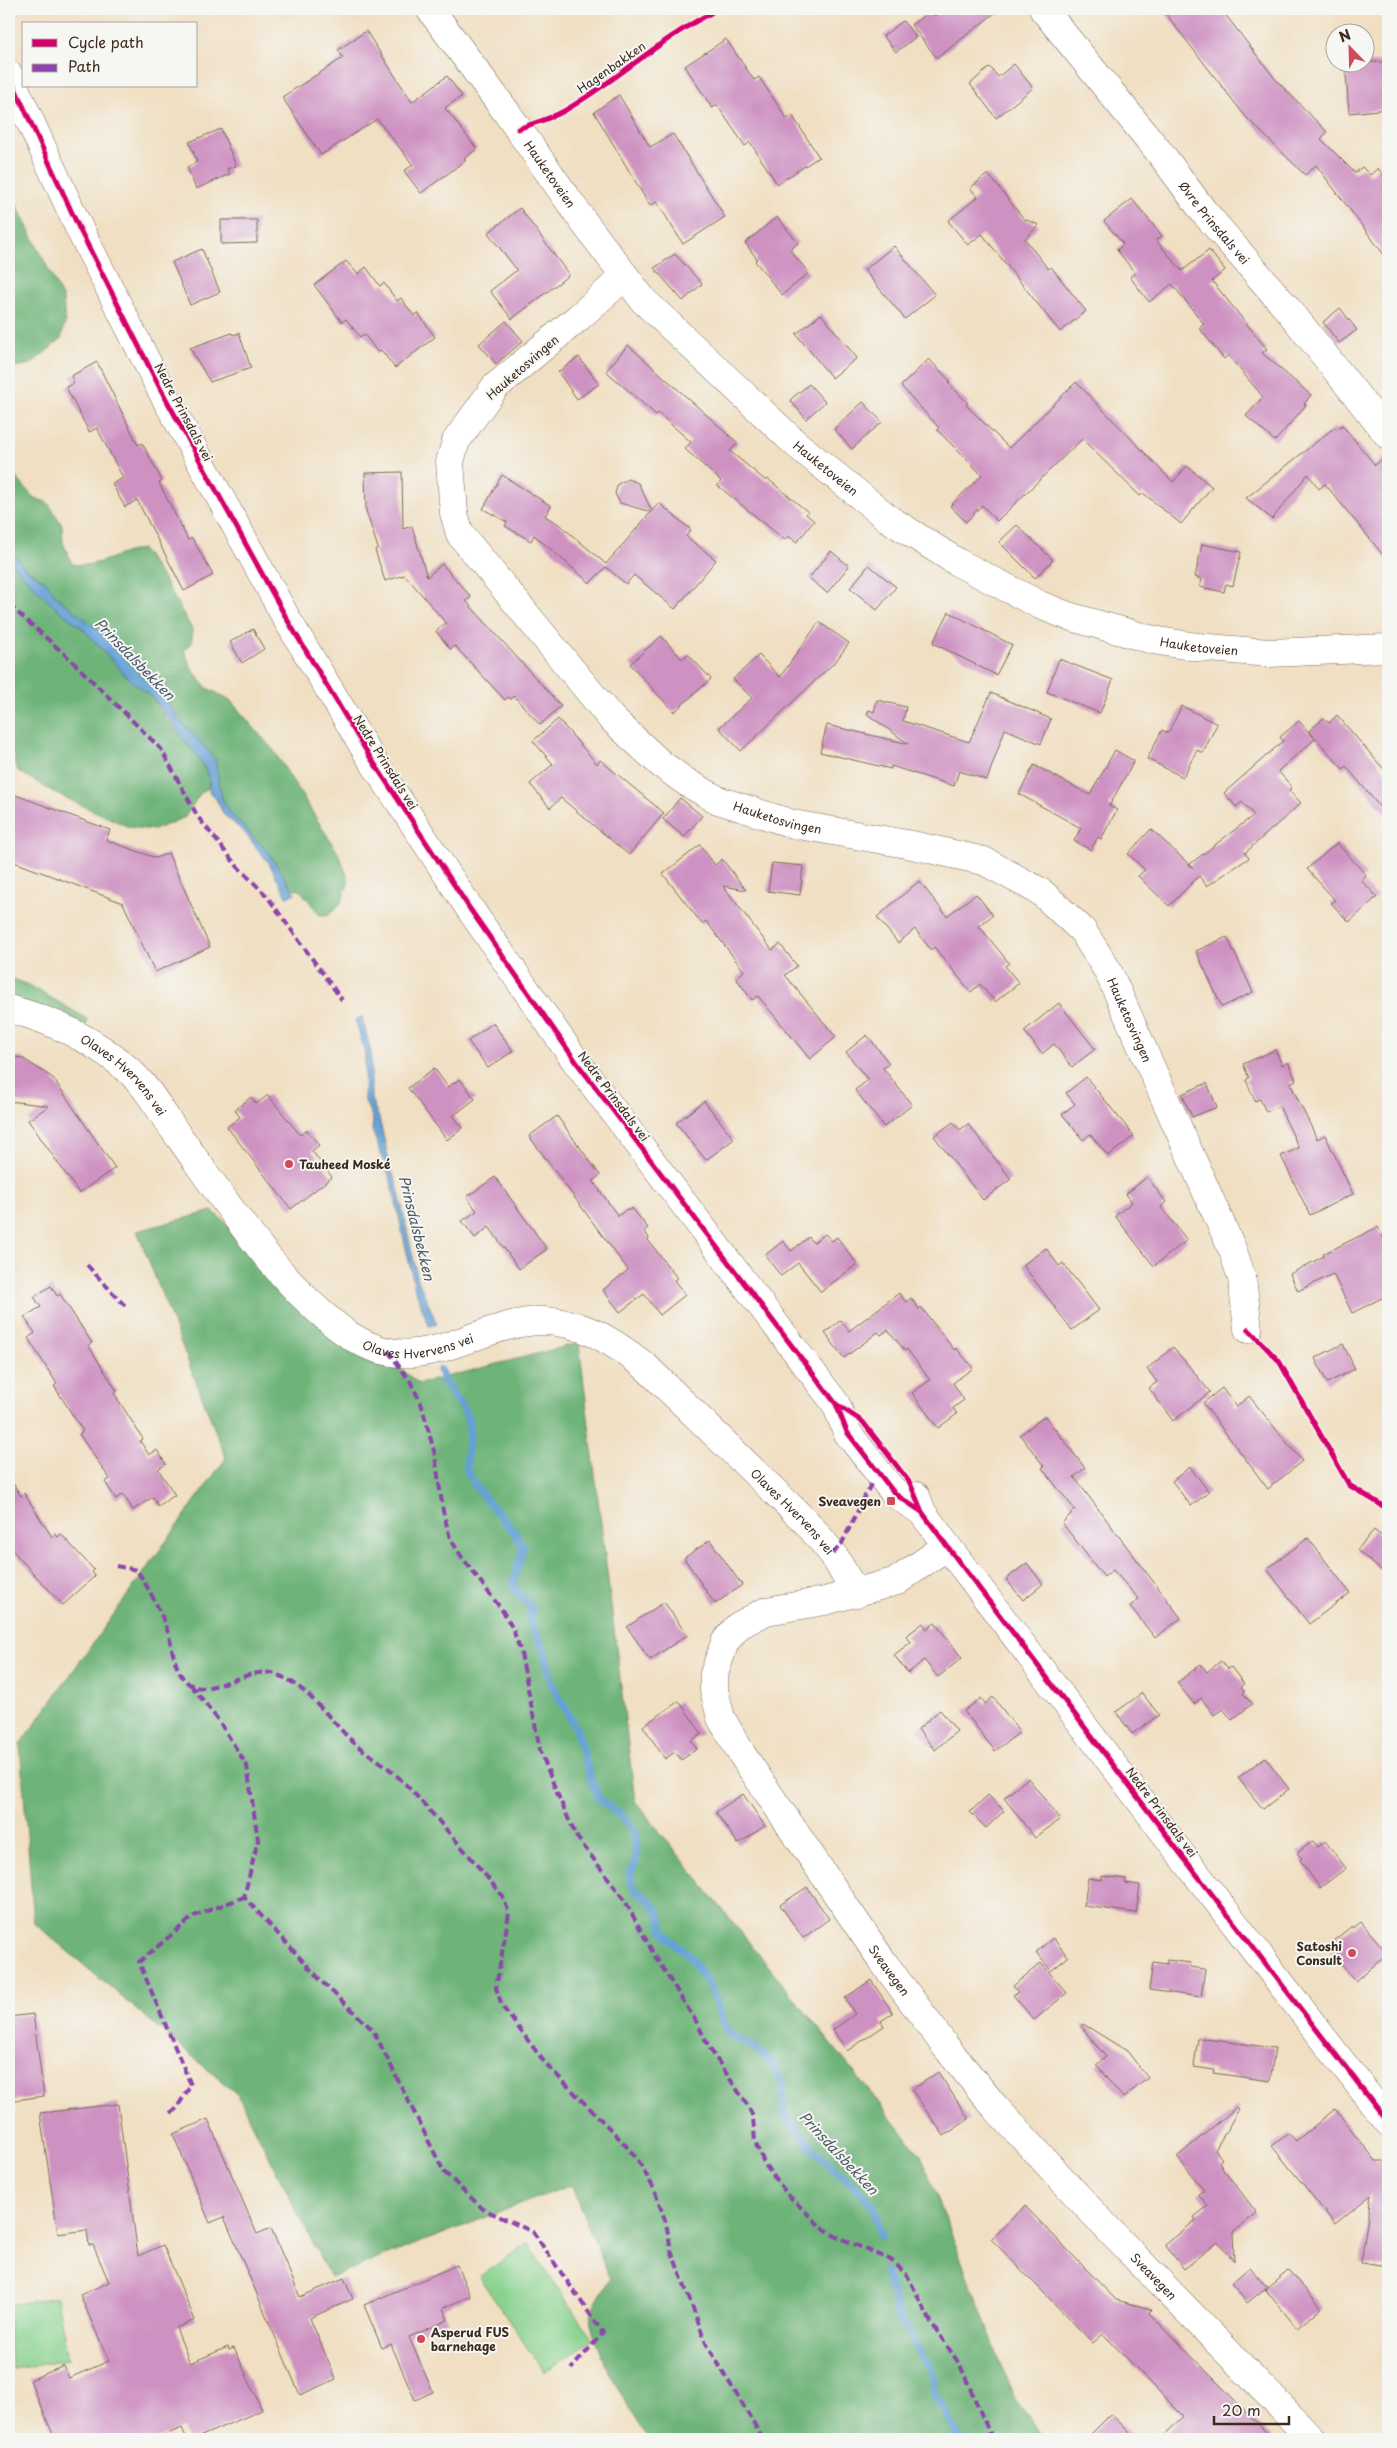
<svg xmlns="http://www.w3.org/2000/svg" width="1397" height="2448" font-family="'Playpen Sans',sans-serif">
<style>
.green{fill:#88d28e;stroke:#627e56}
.forest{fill:#6eb479;stroke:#546f4c}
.water{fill:#65a1d5;stroke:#50667a}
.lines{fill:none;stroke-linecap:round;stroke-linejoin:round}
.stream{stroke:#65a1d5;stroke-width:8}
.building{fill:#ce92c2}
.street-casing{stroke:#7a6957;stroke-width:29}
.secondary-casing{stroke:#7a6957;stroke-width:29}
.street{stroke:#fff;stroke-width:28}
.secondary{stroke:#fff;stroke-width:28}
.quiet{stroke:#8e44ad;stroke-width:4;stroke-dasharray:8 4;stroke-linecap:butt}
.cycleway-casing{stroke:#f6f6f2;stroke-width:8}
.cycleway{stroke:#d6006c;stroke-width:5}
.poi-dot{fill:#d1495b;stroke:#f6f6f2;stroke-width:2}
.labels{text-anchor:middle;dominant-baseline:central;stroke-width:4;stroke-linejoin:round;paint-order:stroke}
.street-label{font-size:12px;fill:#3b2a1e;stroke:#f6f6f2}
.poi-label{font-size:12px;font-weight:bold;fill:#3b2a1e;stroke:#f6f6f2;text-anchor:start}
.water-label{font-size:14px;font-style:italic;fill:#4c5a67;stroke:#f6f6f2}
</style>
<rect width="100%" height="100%" fill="#f6f6f2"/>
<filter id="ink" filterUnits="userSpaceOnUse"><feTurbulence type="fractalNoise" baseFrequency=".02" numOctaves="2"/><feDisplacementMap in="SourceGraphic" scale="10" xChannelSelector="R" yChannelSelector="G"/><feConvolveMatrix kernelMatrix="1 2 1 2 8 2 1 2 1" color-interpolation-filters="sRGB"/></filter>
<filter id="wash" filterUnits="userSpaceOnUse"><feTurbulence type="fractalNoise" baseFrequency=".0096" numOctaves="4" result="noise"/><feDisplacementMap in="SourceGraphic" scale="20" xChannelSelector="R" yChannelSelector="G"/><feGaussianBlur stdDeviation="1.12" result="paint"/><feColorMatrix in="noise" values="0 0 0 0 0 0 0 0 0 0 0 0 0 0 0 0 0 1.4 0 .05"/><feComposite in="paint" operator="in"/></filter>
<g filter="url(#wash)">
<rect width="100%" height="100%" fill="#f0dfc2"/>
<path class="green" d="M527 2243 593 2340 544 2372 479 2277Z
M57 2297 68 2360 13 2369 9 2343V2305Z"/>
<path class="forest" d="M9 189 63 299 65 322 61 339 31 364 9 368Z
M9 469 33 497 48 503 62 525 63 542 72 564C98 569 117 552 142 549L164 580 192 629V643L184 650 192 669 207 688 229 699 274 751 338 853 349 880 341 903 329 915H320L300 890 292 888 268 852 230 813 222 799 215 760 207 749 179 719 157 687 141 676 96 628 58 598 46 582 25 568 9 549Z
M9 561 52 605 81 627 130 680 152 697 166 719 198 756 209 779 208 788 199 795 185 817 154 830 129 827 57 794 18 771 14 763 15 756 9 749Z
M9 977 33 987 87 1019V1024L83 1025 9 996Z
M212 1211 419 1384 579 1343 635 1801 921 2155 1015 2400 1045 2439H649C634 2418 585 2336 591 2313 594 2302 604 2289 610 2279L571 2185 330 2277 238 2095 34 1923 20 1745 226 1458 137 1231Z"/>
<path class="water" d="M9 549 25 568 46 582 58 598 96 628 141 676 157 687 179 719 207 749 215 760 222 799 230 813 268 852 295 893 287 897 269 863 243 831 224 815 215 797 209 792V779L203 764 152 697 130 680 81 627 52 605 9 561Z
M362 1017 371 1052V1099L379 1118 391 1169 397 1184 418 1280 437 1324 429 1326 415 1289 391 1181 372 1130 373 1119 364 1099 365 1051 355 1020Z"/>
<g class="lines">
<path class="stream" d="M440 1370C445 1390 464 1403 468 1420 474 1440 461 1458 470 1477 483 1502 513 1524 523 1548L513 1582 515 1590 531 1607 530 1623 544 1650 551 1683 576 1729 592 1783 600 1800 620 1814 635 1833 636 1848 635 1863 630 1874 631 1882 636 1891 652 1903 658 1911 664 1931 670 1940 688 1954 709 1985 727 2030 733 2037 751 2045 771 2062 782 2082 785 2115 818 2154 865 2196 874 2210 881 2236
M885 2272 899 2316 930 2370 934 2381V2393L960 2439"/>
</g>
<g id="blocks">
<path class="building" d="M944 9H1000L937 58 911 25 931 10 935 16Z
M1162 9H1221L1276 80 1327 132 1321 139 1355 173 1362 167 1370 175 1378 168 1388 183V260L1316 165 1305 175 1245 116Z
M903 21 916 37 896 52 883 36Z
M366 31 412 102 447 76 462 96 445 108 477 149 464 159 465 161 421 193 404 171 413 165 377 119 321 155 282 97 343 58 338 50Z
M726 39 754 80 759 77 787 119 792 115 819 157 777 184 750 142 745 146 717 105 712 108 685 66Z
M1345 62H1388V109L1349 113Z
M1014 64 1033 88 996 118 970 84 990 67 998 77Z
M619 95 650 147 673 134 725 217 683 244 657 202 650 206 594 112Z
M221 129 236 166 227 169 230 174 196 189 187 167 197 162 189 142Z
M988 174 1024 219 1039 225 1025 239 1048 269 1051 267 1086 311 1060 332 982 234 968 245 948 221 978 197 970 188Z
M1132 199 1162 236 1156 240 1182 271 1209 250 1225 270 1212 281 1267 349 1262 353 1311 395 1304 404 1306 405 1275 441 1246 416 1263 397 1228 355 1224 359 1199 328 1204 324 1172 284 1149 302 1130 277 1135 273 1117 250 1123 244 1104 221Z
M520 208 569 275 512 319 490 291 517 270 488 233Z
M777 217 798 243 790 250 809 273 782 295 755 261 757 259 745 243Z
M221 220H257V243L221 244Z
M894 246 935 295 905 319 864 270Z
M202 249 220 292 190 305 172 262Z
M675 254 702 284 683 301 654 268Z
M346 261 358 274 366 267 380 286 384 283 397 301 401 298 414 316 418 313 435 337 395 368 381 350 378 353 364 334 360 337 346 319 342 322 314 285Z
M1340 308 1357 330 1339 343 1323 322Z
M821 314 857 358 832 378 796 334Z
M506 321 523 341 496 364 479 344Z
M232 333 233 335 239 333 251 368 210 382 190 348Z
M628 345 738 443 730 451 766 481 768 479 808 512 806 514 814 521 797 542 788 536 785 540 717 485 721 481 685 449 691 442 658 413 656 415 606 371Z
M579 357 599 384 577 399 558 372Z
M929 359 950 381 948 383 968 403 966 405 1009 448 1076 382 1173 482 1187 466 1212 487 1181 524 1143 493 1140 496 1082 439 997 521 982 505 966 522 950 506 982 475 937 430 939 428 901 386Z
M97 362 138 445 142 443 162 481 159 483 188 540 192 538 213 575 184 591 137 500 125 507 112 484 123 478 97 428 89 432 66 387 74 383 71 376Z
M809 384 825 402 806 419 790 400Z
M863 402 882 422 852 449 834 429Z
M1342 425 1375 465 1388 454V561L1325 484 1319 489 1308 474 1272 519 1246 498 1335 427 1337 429Z
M402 472 403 529 412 526 427 577 442 564 471 597 466 601 561 706 540 725 514 696 511 699 508 697 505 700 455 646 450 649 436 631 446 623 405 575 385 581 375 550 378 548 366 511 365 473Z
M502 475 551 506 545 516 560 525 606 564 651 512 620 503 615 494 618 484 628 479 638 483 652 511 659 503 691 530 686 536 716 560 675 609 634 575 626 584 606 567 590 583 534 535 531 541 505 526 507 522 483 509Z
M1017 525 1053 560 1035 578 999 542Z
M1202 544 1241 552 1233 586 1226 584 1224 592 1200 587 1202 579 1195 577Z
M831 551 849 566 827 593 809 578Z
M869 565 896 587 877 610 850 588Z
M949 612 1012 645 996 675 933 643Z
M819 622 849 643 836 661 741 751 719 728 752 698 733 679 759 655 780 677Z
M253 629 264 649 242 663 230 642Z
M661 636 682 659 688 654 711 679 674 712 630 664Z
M1059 659 1113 680 1100 713 1047 692Z
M991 693 1051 719 1041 744 1005 729 987 780 959 771 954 786 891 766V769L820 752 827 725 909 744 867 714 869 710 874 712 877 700 906 707 903 721 969 742Z
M1182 706 1217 724 1203 753 1197 750 1183 777 1147 759 1162 730 1168 733Z
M1337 715 1388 774V817L1346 766 1343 769 1309 731 1324 718 1329 723Z
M558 719 597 764 600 760 664 813 629 855 561 798 550 808 530 784 553 764 533 741Z
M1299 721 1315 739 1278 771 1292 787 1289 790 1301 803 1245 853 1249 858 1207 886 1199 876 1169 906 1138 876 1145 870 1128 854 1151 829 1193 868 1190 864 1254 815 1242 802 1236 807 1224 793 1283 741 1280 737Z
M1115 750 1134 761 1109 806 1117 810 1101 839 1098 837 1091 850 1074 841 1081 828 1019 794 1034 765 1090 795Z
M13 794 110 830 106 840 156 858 168 853 210 947 155 972 123 903 9 860V805Z
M680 798 702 816 684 837 663 819Z
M1337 843 1366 875 1361 880 1377 897 1349 922 1331 903 1335 900 1307 869Z
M700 845 715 865 722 859 746 890 723 886 772 950 780 944 797 966 785 975 836 1037 810 1059 758 996 752 1000 736 978 744 971 706 921 702 924 663 874Z
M772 863 803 866 800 895 768 891Z
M919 881 947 916 976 894 993 915 979 926 1009 963 1005 966 1019 983 995 1002 980 984 971 992 934 947 931 950 915 929 898 943 877 917Z
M1227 937 1253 992 1222 1007 1196 951Z
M1059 1003 1095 1049 1072 1067 1054 1044 1042 1054 1024 1031Z
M493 1023 513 1051 488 1068 468 1041Z
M867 1035 889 1063 883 1068 912 1105 884 1127 855 1090 868 1080 846 1052Z
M1275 1050 1282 1065 1288 1062 1296 1080 1290 1083 1317 1139 1325 1135 1353 1194 1310 1215 1281 1156 1299 1148 1279 1106 1266 1112 1260 1099 1255 1101 1246 1080 1249 1078 1243 1064Z
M9 1056 22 1058 53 1078 115 1168 79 1193 28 1120 49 1106 9 1101Z
M434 1068 448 1087 460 1079 475 1099 453 1116 463 1128 447 1140 408 1088Z
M1086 1077 1134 1136 1108 1156 1090 1134 1083 1140 1062 1114 1075 1104 1066 1093Z
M1207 1083 1217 1107 1192 1117 1182 1094Z
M268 1095 300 1135 307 1130 319 1145 312 1151 332 1177 291 1209 227 1127 240 1117 235 1110 251 1097 256 1104Z
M704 1101 734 1139 706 1160 676 1123Z
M557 1116 600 1175 593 1181 618 1216 627 1209 628 1211 632 1208 648 1228 644 1231 649 1238 648 1240 677 1278 674 1280 685 1295 660 1315 644 1294 620 1312 603 1290 628 1270 529 1136Z
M953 1122 960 1130 968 1124 1011 1179 983 1200 934 1136Z
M495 1177 547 1249 519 1269 489 1227 475 1238 462 1221 477 1211 467 1197Z
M1147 1177 1166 1202 1161 1207 1187 1240 1154 1266 1115 1216 1132 1202 1126 1194Z
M1378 1227 1388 1247V1295L1352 1313 1333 1274 1298 1291 1290 1274 1324 1256 1323 1254Z
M825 1234 832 1241 837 1237 857 1264 821 1292 798 1263 781 1276 765 1255 783 1241 791 1251 809 1237 813 1243Z
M1046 1248 1059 1266 1063 1263 1099 1310 1072 1330 1023 1265Z
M51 1286 57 1296 60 1294 92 1343 88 1345 117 1391 114 1393 143 1439 140 1441 149 1455 157 1450 166 1464 158 1469 175 1495 158 1506 153 1497 133 1510 123 1494 116 1499 105 1482 110 1479 79 1434 83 1431 54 1386 57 1384 28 1338 35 1333 24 1317 41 1307 34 1297Z
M899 1293 906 1302 911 1298 919 1309 921 1307 954 1350 956 1348 973 1368 953 1383 964 1400 953 1408 957 1414 938 1428 912 1393 930 1380 907 1349 905 1351 888 1330 881 1335 878 1332 844 1358 825 1333 841 1320 849 1331Z
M1343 1344 1355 1369 1327 1383 1315 1358Z
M1173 1347 1210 1392 1173 1421 1149 1388 1157 1382 1147 1369Z
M1222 1388 1236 1407 1249 1396 1302 1461 1268 1489 1203 1403Z
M1045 1416 1085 1468 1074 1477 1181 1618 1155 1638 1130 1606 1139 1599 1113 1570 1104 1577 1062 1523 1075 1510 1042 1468 1044 1466 1020 1435Z
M1190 1467 1209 1492 1191 1506 1172 1481Z
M9 1477 21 1496 24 1493 52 1537 55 1534 58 1537 61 1534 94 1570 92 1572 95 1576 63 1605 9 1547Z
M1374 1530 1388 1541V1576L1357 1550Z
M1308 1538 1350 1593 1309 1624 1267 1569Z
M710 1540 742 1585 715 1604 684 1558Z
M1027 1563 1043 1584 1023 1600 1006 1579Z
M664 1602 687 1635 650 1660 627 1627Z
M923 1623 927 1629 935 1623 962 1658 938 1677 924 1660 908 1673 894 1655 911 1642 906 1636Z
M1221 1661 1228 1669 1231 1667 1244 1684 1241 1687 1245 1691 1243 1693 1252 1704 1232 1720 1223 1709 1214 1715 1201 1698 1194 1704 1177 1683 1201 1664 1207 1672Z
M1142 1693 1159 1715 1132 1734 1116 1712Z
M993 1697 1020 1732 995 1751 964 1711 981 1698 985 1704Z
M679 1701 702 1734 691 1741 697 1749 681 1760 675 1752 665 1759 643 1726Z
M940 1710 957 1731 935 1750 918 1729Z
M1265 1757 1289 1789 1263 1809 1238 1778Z
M1028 1778 1060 1819 1035 1838 1004 1798Z
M743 1794 765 1826 738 1844 716 1812Z
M988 1795 1004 1811 986 1828 970 1812Z
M1313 1841 1318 1847 1325 1841 1346 1868 1320 1888 1300 1860 1302 1858 1297 1853Z
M1102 1876 1126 1879 1125 1883 1140 1885 1136 1913 1084 1906 1088 1878 1102 1880Z
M807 1887 829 1919 803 1938 780 1905Z
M1361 1922 1388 1954 1355 1981 1327 1946 1352 1926 1353 1928Z
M1053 1938 1068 1957 1051 1971 1036 1952Z
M1167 1960 1191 1963 1190 1967 1205 1969 1201 1997 1149 1990 1153 1962 1167 1964Z
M1041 1963 1067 1993 1034 2020 1013 1995 1018 1992 1013 1986Z
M871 1980 893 2013 881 2021 884 2026 847 2051 833 2030 855 2014 845 1998Z
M33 2014 44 2096 9 2101V2017Z
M1083 2024 1127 2051 1148 2078 1123 2098 1096 2065 1106 2057 1081 2026Z
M1198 2038 1275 2048 1270 2081 1213 2073 1214 2070 1194 2067Z
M938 2072 969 2119 944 2136 912 2090Z
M118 2104 138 2256 163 2245 195 2320 176 2328 190 2363 228 2347 229 2350 234 2348 262 2410 194 2439H187L182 2428 155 2439H55L30 2380 64 2366 69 2378 109 2361 80 2295 109 2282 93 2245H89L87 2230 58 2234 40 2113Z
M1237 2107 1239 2109 1215 2150 1222 2159 1219 2161 1224 2170 1257 2213 1233 2232 1234 2261 1218 2242 1184 2269 1165 2245 1196 2220 1194 2217 1208 2206 1198 2194 1204 2190 1177 2157Z
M1335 2109 1376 2161H1388V2267L1361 2263 1371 2195 1335 2224 1272 2146 1289 2133 1296 2141Z
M208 2119 257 2234 271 2228 300 2297 344 2278 353 2299 310 2318 336 2379 300 2395 224 2217 210 2223 173 2134Z
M1025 2206 1116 2300 1151 2309 1149 2313 1273 2439H1161L1183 2416 1103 2334 1093 2343 991 2239Z
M457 2265 470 2296 443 2308 448 2320 409 2337 433 2392 415 2400 391 2344 382 2348 364 2305Z
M1250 2267 1267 2287 1247 2303 1231 2283Z
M1288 2270 1322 2308 1297 2328 1265 2289Z
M1111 2414 1136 2439H1086Z"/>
</g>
</g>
<g filter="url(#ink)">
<use href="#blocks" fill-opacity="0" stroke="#7a6957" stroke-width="1"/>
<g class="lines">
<g class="street-casing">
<g id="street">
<path id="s1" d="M430 9 507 113 586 225 644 301 796 444 889 519 957 562 1040 605 1068 616 1153 640 1197 647 1269 653 1388 648"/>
<path id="s2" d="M1043 9 1164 158 1204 212 1291 313 1388 435"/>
<path id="s3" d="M625 276 579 317 495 387 456 441 450 462 454 513 460 534 611 718 661 764 686 782 718 800 793 824 912 845 984 861 1041 892 1082 930 1108 971 1233 1251 1242 1278 1248 1329"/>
<path id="s4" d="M9 1009C50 1019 94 1040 126 1068 148 1086 163 1116 180 1138 227 1204 282 1289 349 1335 420 1382 469 1325 538 1321 580 1319 614 1342 646 1367L808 1524 833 1554 856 1594"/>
<path id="s5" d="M947 1546 897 1581 825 1601 766 1611 738 1626 725 1642 714 1674V1690L721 1718 743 1756 881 1959 946 2047 995 2107 1109 2230 1312 2439"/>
</g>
</g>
<g class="secondary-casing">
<path id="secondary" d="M9 75 79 228 160 388 288 621 370 757 470 909 577 1063 836 1404 847 1432 895 1494 922 1512
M916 1496 922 1512 947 1546 1177 1849 1388 2122"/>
</g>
<use href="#street" class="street"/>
<use href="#secondary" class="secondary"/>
<path class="quiet" d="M9 605 70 659 161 749 198 817 236 865 266 895 342 1000
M87 1265 127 1308
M388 1351 410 1381 421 1403 435 1455 443 1511 450 1538 461 1556 502 1610 513 1629 521 1653 540 1750 557 1793 576 1836 624 1899 652 1951 697 2023 710 2049 748 2106 753 2117 755 2142 765 2165 788 2195 819 2225 835 2236 891 2260 907 2275 931 2322 960 2365 992 2439
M833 1554 842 1543 871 1484
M116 1566 137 1570C148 1588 159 1607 166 1627 173 1644 173 1675 191 1685 211 1697 251 1665 275 1674 307 1685 327 1717 351 1740 362 1751 375 1757 387 1767 405 1782 421 1801 437 1819 459 1844 482 1870 503 1897L509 1913 496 1988 502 2006 545 2063 621 2140 638 2160 654 2189 666 2223 671 2250 706 2343 763 2439
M191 1685 219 1721 247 1766 258 1840 244 1897 324 1984 373 2030 444 2172 483 2209 533 2232 603 2333 571 2369
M170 2113 176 2109 191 2085 139 1962 194 1916 244 1897"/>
<g class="cycleway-casing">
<path id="cycleway" d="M9 75 79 228 160 388 288 621 370 757 470 909 577 1063 836 1404 847 1432 895 1494 922 1512
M518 129C534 123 550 119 564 111 616 81 659 40 711 13
M1248 1329 1279 1361 1349 1485 1388 1509
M836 1404 863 1422 910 1483 922 1512 947 1546 1177 1849 1388 2122"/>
</g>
<use href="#cycleway" class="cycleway"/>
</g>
</g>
<g class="poi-dot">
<circle cx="289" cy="1164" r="5"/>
<rect x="886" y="1496" width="10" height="10" rx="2.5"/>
<circle cx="1352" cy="1953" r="5"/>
<circle cx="421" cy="2339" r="5"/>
</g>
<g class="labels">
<g class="street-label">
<text transform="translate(611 67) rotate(-35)">Hagenbakken</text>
<text stroke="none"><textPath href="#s1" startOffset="204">Hauketoveien</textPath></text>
<text stroke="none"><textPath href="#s2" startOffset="274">Øvre Prinsdals vei</textPath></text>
<text transform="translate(522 367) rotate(-41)">Hauketosvingen</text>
<text transform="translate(184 412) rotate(62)">Nedre Prinsdals vei</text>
<text stroke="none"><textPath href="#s1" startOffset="609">Hauketoveien</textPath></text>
<text stroke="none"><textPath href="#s1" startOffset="1029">Hauketoveien</textPath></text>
<text transform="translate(386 762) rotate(58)">Nedre Prinsdals vei</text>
<text stroke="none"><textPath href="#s3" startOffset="768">Hauketosvingen</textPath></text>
<text stroke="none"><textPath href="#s3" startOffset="1202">Hauketosvingen</textPath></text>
<text stroke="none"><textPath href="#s4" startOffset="135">Olaves Hvervens vei</textPath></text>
<text transform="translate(614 1096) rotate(53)">Nedre Prinsdals vei</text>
<text stroke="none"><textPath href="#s4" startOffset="555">Olaves Hvervens vei</textPath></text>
<text stroke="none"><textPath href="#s4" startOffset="1005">Olaves Hvervens vei</textPath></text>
<text transform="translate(1162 1812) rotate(53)">Nedre Prinsdals vei</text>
<text stroke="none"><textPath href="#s5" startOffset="630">Sveavegen</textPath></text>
<text stroke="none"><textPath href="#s5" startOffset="1035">Sveavegen</textPath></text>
</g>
<g class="poi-label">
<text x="299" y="1164">Tauheed Moské</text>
<text x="881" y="1501" text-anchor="end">Sveavegen</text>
<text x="1342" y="1946" text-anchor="end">Satoshi<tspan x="1342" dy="14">Consult</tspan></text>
<text x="431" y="2332">Asperud FUS<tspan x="431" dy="14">barnehage</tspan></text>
</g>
<g class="water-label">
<text transform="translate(135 659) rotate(46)">Prinsdalsbekken</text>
<text transform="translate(417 1228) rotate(76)">Prinsdalsbekken</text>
<text transform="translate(839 2153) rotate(47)">Prinsdalsbekken</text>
</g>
</g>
<rect width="1397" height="2448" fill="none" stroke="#f6f6f2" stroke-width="30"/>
<rect x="22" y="22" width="175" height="65" fill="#f6f6f2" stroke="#aba49d"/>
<rect x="32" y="39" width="25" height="8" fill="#d6006c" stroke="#aba49d"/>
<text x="68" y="48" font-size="15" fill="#3b2a1e">Cycle path</text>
<rect x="32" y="64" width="25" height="8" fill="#8e44ad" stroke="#aba49d"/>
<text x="68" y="72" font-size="15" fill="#3b2a1e">Path</text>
<g transform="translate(1350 48) rotate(337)"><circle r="24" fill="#f6f6f2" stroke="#aba49d"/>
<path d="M0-4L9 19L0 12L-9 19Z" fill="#d1495b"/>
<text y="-8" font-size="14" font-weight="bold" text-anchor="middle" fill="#3b2a1e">N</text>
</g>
<path d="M1214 2416v8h75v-8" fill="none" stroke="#3b2a1e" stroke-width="2.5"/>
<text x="1222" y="2416" font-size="15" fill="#3b2a1e" stroke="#f6f6f2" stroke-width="4" paint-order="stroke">20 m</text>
</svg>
